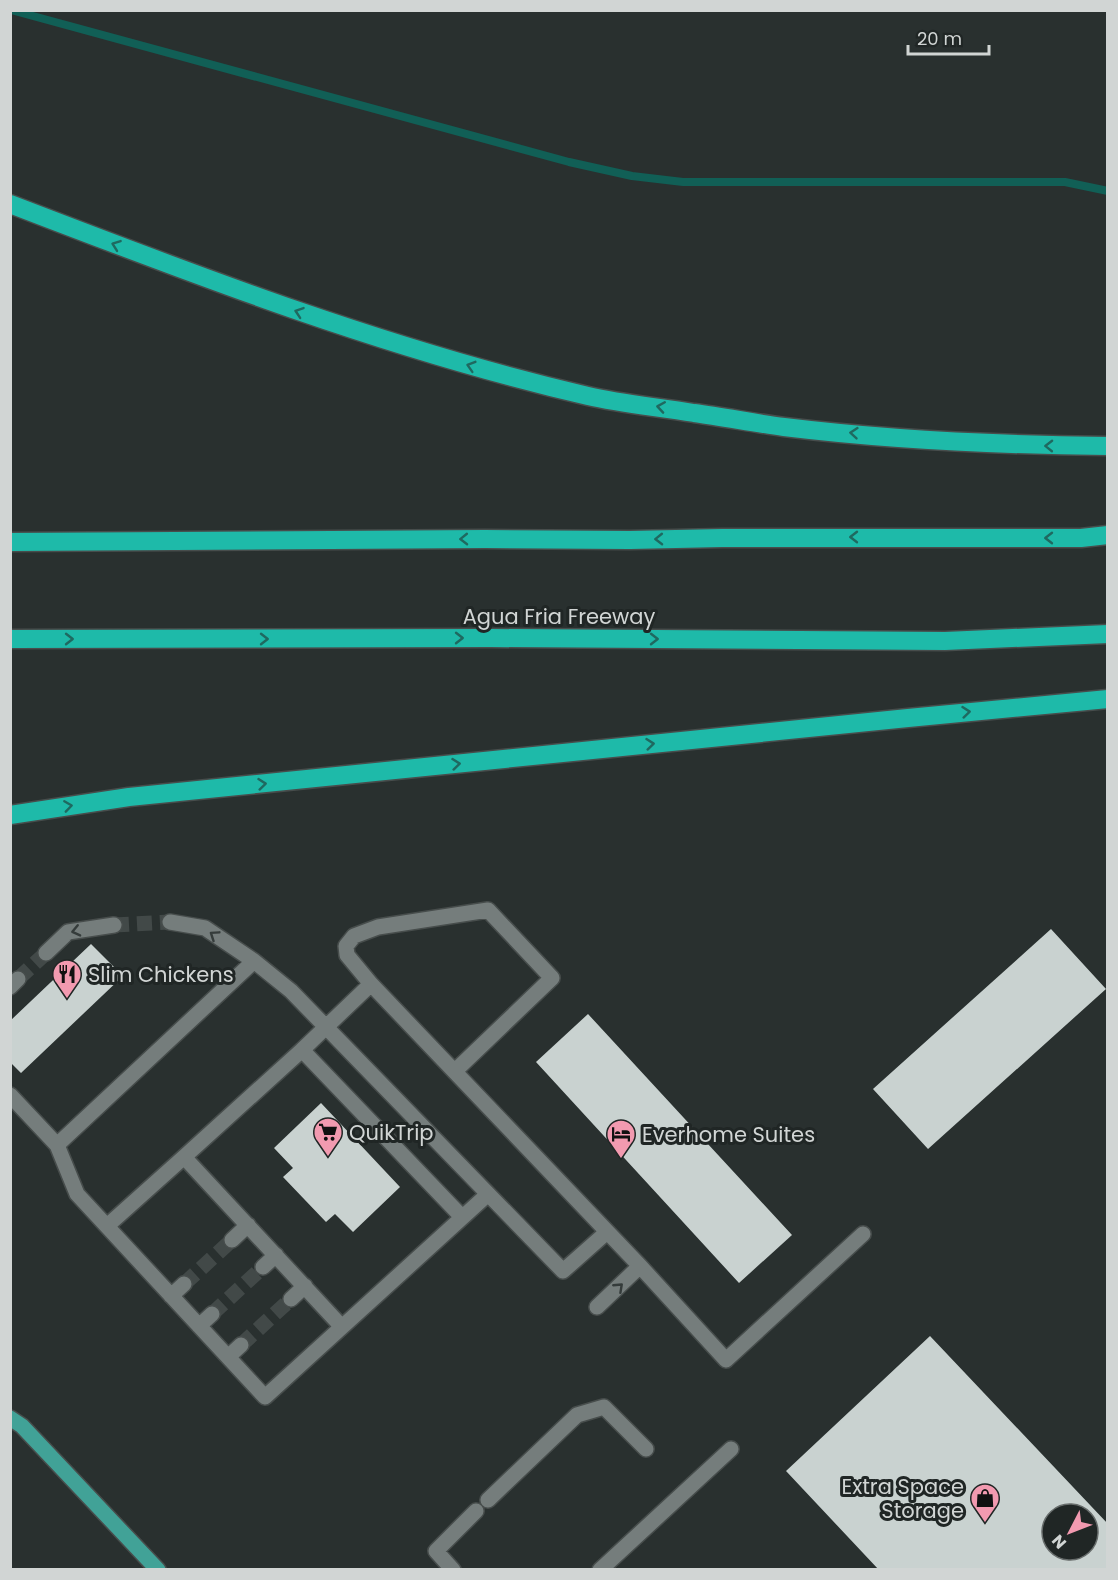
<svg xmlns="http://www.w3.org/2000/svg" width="1118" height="1580" font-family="Poppins,sans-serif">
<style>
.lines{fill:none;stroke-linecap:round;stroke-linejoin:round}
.stream{stroke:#115f56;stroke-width:8}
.building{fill:#c9d2d0;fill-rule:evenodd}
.minor-tunnel{stroke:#424948;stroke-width:15;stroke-dasharray:15 8;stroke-linecap:butt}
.minor-casing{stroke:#474d4c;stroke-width:18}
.major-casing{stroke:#474d4c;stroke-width:18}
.highway-casing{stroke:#474d4c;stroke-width:21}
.minor{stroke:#757d7c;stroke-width:15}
.major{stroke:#41a297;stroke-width:15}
.highway{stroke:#1ebaa9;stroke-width:18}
.oneway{stroke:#1f6960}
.oneway2{stroke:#353c3b}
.labels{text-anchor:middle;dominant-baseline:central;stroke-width:6;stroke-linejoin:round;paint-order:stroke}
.street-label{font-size:21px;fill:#d1d5d4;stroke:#202625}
.poi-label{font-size:21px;fill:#d1d5d4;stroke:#202625;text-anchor:start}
</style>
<rect width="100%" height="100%" fill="#29302f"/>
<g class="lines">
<path class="stream" d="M11 10 569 162 632 176 683 182H1065L1108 191"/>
</g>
<path class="building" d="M1051 929 1106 989 928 1149 873 1089Z
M91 944 123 976 21 1073 10 1062V1021Z
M588 1014 792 1235 739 1283 536 1062Z
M321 1103 400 1187 353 1232 335 1214 326 1222 283 1177 293 1168 274 1148Z
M930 1336 1108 1524V1570H879L786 1471ZM1052 1514H1088V1550H1052Z"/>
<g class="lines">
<path class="minor-tunnel" d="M114 925 170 922
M18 979 46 953
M184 1284 232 1240
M212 1314 263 1267
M241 1345 291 1299"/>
<g class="minor-casing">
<path id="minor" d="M170 922 205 928 254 961 291 991 563 1271 607 1232
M46 953 68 932 114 925
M371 984 347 955 346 946 354 936 378 927 488 910 552 978 455 1071
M10 987 18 979
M302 1050 462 1217
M10 1095 57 1145 254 961
M57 1145 77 1194 265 1397 487 1195
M107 1226 184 1157
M232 1240 248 1225
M263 1267 276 1255
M171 1296 184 1284
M291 1299 305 1286
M597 1307 640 1266
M199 1326 212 1314
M342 1327 184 1157 302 1050 371 984 640 1266 726 1360 863 1234
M228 1357 241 1345
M488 1500 577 1415 604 1407 646 1449
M453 1570 436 1551 476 1511
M600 1570 731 1449"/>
</g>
<g class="major-casing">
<path id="major" d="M10 1418 22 1426 158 1570"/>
</g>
<g class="highway-casing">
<path id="highway" d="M10 204C200 277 390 350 588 396 622 404 659 407 694 413 724 417 754 423 784 427 891 440 1000 445 1108 446
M10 542 485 539 630 540 722 538H1081L1108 535
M10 639 491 638 945 641 1108 634
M10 815 129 797 908 718 1108 699"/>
</g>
<use href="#minor" class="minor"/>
<use href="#major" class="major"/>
<use href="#highway" class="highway"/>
</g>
<defs><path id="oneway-chevron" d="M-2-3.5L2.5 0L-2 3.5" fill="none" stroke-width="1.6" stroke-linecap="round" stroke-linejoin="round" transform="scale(1.5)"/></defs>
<g class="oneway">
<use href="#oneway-chevron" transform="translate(116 245) rotate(-160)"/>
<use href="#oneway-chevron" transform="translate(299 312) rotate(-161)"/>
<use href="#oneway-chevron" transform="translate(471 366) rotate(-163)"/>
<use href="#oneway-chevron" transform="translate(661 407) rotate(-171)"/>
<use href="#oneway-chevron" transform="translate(854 433) rotate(-175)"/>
<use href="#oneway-chevron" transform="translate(1049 446) rotate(-179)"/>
<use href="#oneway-chevron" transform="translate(854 537) rotate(180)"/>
<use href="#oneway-chevron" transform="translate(1049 538) rotate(-180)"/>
<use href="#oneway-chevron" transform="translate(464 539) rotate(179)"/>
<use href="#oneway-chevron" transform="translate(659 539) rotate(179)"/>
<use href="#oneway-chevron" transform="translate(459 638)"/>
<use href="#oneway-chevron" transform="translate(69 639)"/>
<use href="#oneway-chevron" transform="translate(264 639)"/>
<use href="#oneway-chevron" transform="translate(654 639)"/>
<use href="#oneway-chevron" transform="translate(966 712) rotate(-6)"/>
<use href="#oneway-chevron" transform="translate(650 744) rotate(-6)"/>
<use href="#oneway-chevron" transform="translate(456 764) rotate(-6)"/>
<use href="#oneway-chevron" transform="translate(262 784) rotate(-6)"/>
<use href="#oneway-chevron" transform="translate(68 806) rotate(-8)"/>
</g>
<g class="oneway2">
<use href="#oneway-chevron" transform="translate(76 931) rotate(167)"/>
<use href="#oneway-chevron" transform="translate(214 935) rotate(-146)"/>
<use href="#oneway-chevron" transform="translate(619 1287) rotate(-43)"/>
</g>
<defs>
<g id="restaurant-pin" transform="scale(1.5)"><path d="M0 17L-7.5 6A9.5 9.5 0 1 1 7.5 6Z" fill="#f29ab0" stroke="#202625"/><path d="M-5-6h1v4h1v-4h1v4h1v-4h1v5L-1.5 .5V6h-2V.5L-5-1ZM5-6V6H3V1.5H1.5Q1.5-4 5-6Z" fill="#111"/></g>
<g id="supermarket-pin" transform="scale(1.5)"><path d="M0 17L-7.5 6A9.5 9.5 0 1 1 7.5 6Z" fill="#f29ab0" stroke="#202625"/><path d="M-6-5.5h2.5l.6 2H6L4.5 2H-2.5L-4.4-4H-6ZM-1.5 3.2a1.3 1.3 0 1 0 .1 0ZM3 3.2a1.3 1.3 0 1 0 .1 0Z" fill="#111"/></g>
<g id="hotel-pin" transform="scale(1.5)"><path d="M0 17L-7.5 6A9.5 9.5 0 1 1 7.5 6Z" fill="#f29ab0" stroke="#202625"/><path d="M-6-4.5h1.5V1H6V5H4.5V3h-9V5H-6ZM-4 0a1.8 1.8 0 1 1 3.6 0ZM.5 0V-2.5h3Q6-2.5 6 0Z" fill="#111"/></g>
<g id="shop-pin" transform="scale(1.5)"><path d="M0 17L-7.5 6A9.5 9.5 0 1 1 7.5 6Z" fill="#f29ab0" stroke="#202625"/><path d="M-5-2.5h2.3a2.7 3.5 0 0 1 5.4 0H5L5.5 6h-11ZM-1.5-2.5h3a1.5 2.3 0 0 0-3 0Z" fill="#111"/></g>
</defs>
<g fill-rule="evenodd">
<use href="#restaurant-pin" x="67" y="974"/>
<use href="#supermarket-pin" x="328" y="1132"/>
<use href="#hotel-pin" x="621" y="1134"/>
<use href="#shop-pin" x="985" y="1498"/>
</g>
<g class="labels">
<g class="street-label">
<text x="559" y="616">Agua Fria Freeway</text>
</g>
<g class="poi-label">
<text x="88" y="974">Slim Chickens</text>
<text x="349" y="1132">QuikTrip</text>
<text x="642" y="1134">Everhome Suites</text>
<text x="964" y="1486" text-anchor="end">Extra Space<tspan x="964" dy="24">Storage</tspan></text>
</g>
</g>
<rect width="1118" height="1580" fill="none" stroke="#d1d5d4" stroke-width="24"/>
<g transform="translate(1070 1532) rotate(228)"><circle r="28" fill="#202625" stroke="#676c6b" stroke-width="1.5"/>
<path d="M0-4.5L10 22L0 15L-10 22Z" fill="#f29ab0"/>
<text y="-9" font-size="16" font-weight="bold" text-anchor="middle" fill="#d1d5d4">N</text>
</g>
<path d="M908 45v9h81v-9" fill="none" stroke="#d1d5d4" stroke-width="3"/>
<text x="917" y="45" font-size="18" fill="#d1d5d4" stroke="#202625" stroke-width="4.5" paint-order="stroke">20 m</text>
</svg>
